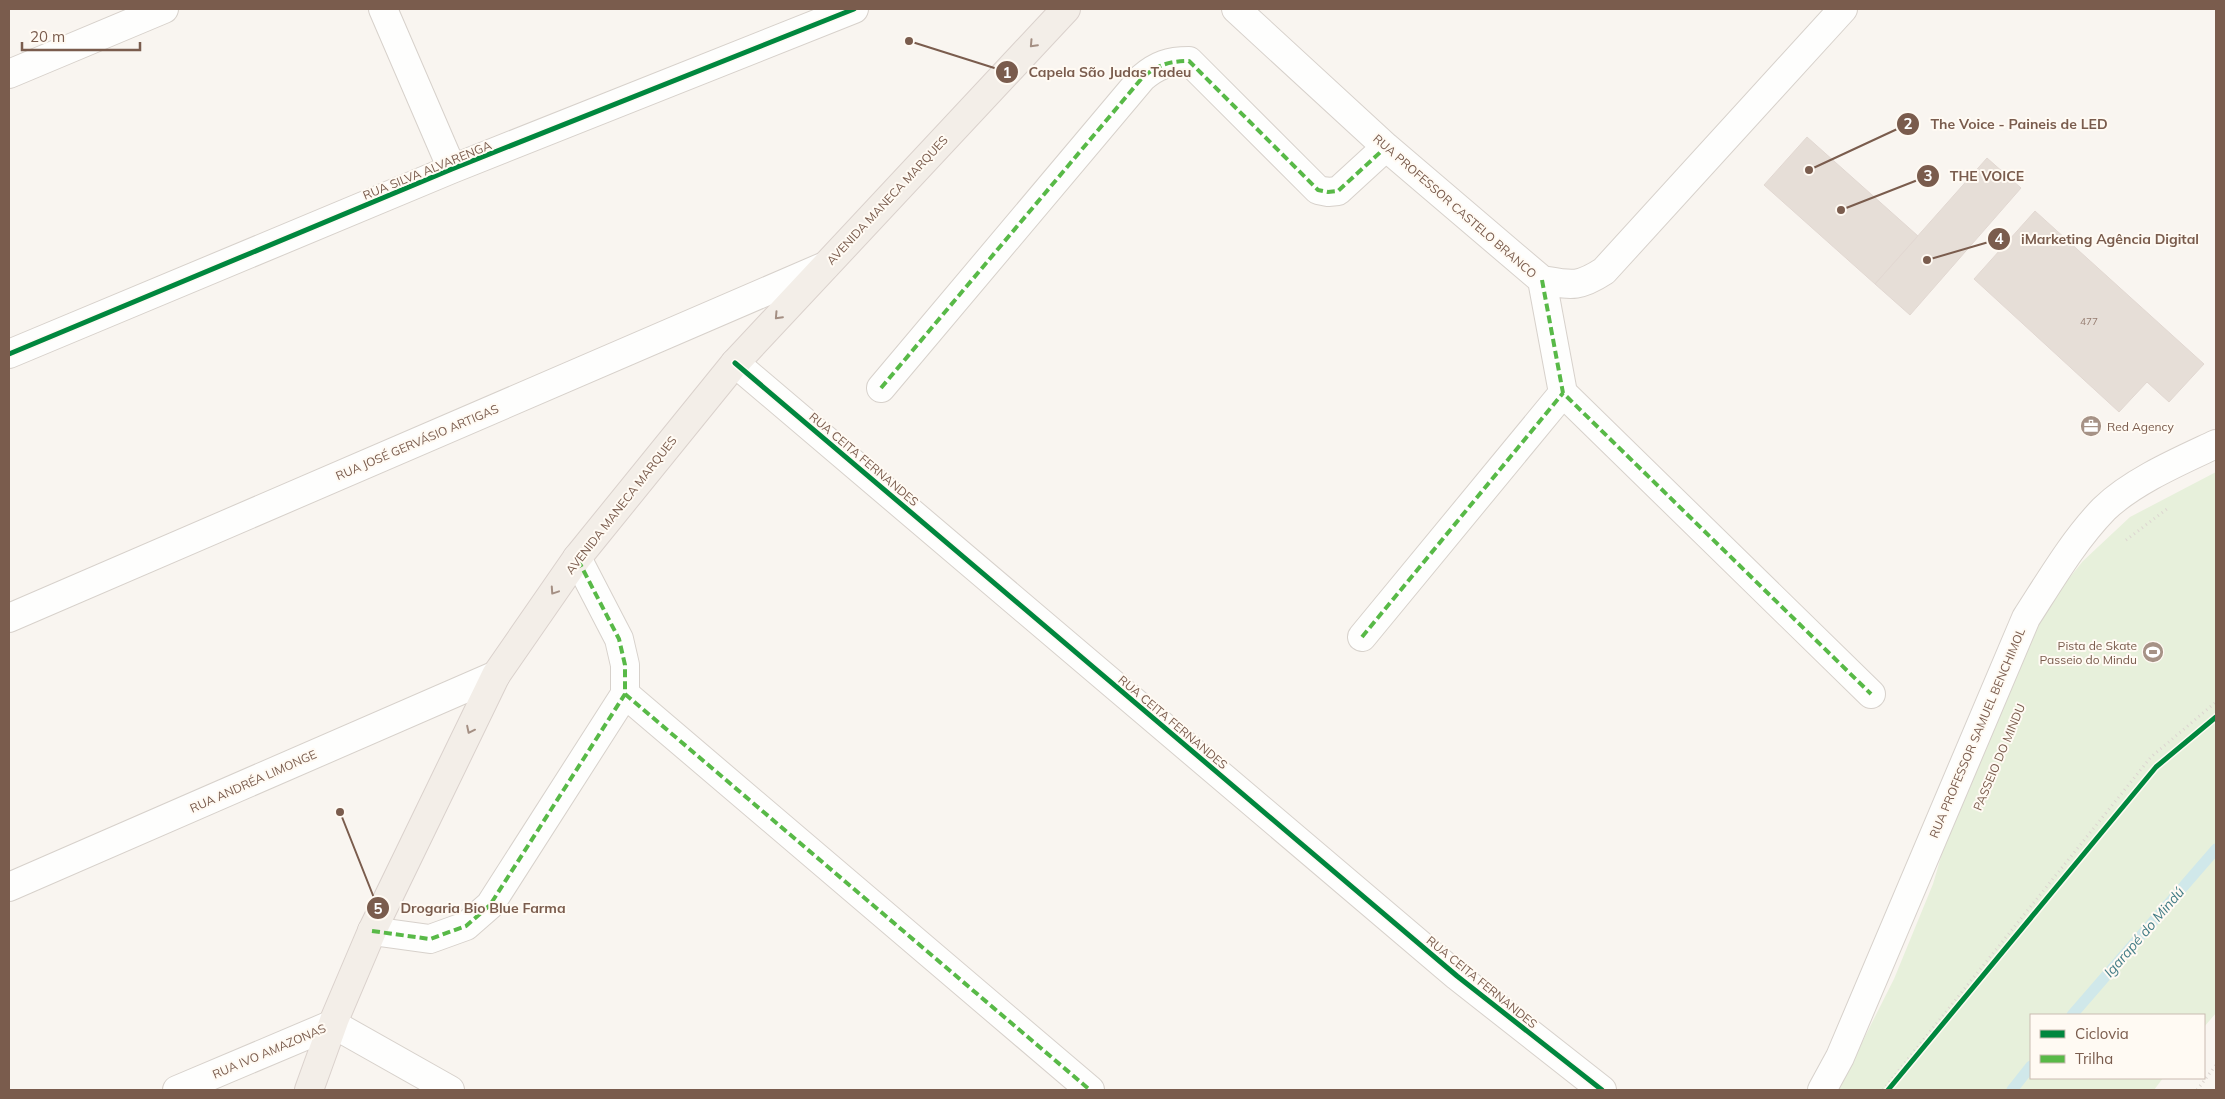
<svg xmlns="http://www.w3.org/2000/svg" width="2225" height="1099" font-family="Mulish,sans-serif">
<style>
.green{fill:#e7f0db}
.lines{fill:none;stroke-linecap:round;stroke-linejoin:round}
.stream{stroke:#d0e8ea;stroke-width:11}
.building{fill:#e6ded7;stroke:#e2d8d2}
.minor-casing{stroke:#d7d1cb;stroke-width:30}
.major-casing{stroke:#dad1cc;stroke-width:30}
.path{stroke:#dcd5d0;stroke-width:3;stroke-dasharray:1 4;stroke-linecap:butt}
.minor{stroke:#fefefd;stroke-width:28}
.major{stroke:#f3eee8;stroke-width:28}
.quiet{stroke:#58b947;stroke-width:4;stroke-dasharray:8 4;stroke-linecap:butt}
.cycleway-casing{stroke:#fffaf3;stroke-width:8}
.cycleway{stroke:#00873e;stroke-width:5}
.oneway{stroke:#a48f83}
.labels{text-anchor:middle;dominant-baseline:central;stroke-width:4;stroke-linejoin:round;paint-order:stroke}
.number-label{font-size:10px;fill:#977e72}
.street-label{font-size:12px;fill:#7a5c4d;stroke:#fffaf3}
.poi-label{font-size:12px;fill:#7a5c4d;stroke:#fffaf3;text-anchor:start}
.water-label{font-size:14px;font-style:italic;fill:#437c86;stroke:#fffaf3}
.leader{fill:none;stroke:#7a5c4d;stroke-width:2}
.callout-dot{fill:#7a5c4d;stroke:#fffaf3;stroke-width:2}
.mark-label{font-size:15px;text-anchor:middle;font-weight:bold;fill:#fff}
.callout-label{font-size:14px;text-anchor:middle;font-weight:bold;fill:#7a5c4d;stroke:#fffaf3;stroke-width:4;stroke-linejoin:round;paint-order:stroke}
</style>
<rect width="100%" height="100%" fill="#f9f5f0"/>
<path class="green" d="M2216 472V1013L2204 1027V1015H2031V1078H2163L2154 1090H1838L1894 979 1933 884 1960 792 2027 630 2083 561 2130 517Z"/>
<g class="lines">
<path class="stream" d="M2072 1015 2216 849
M2012 1090 2031 1066"/>
</g>
<path class="building" d="M1807 137 1918 236 1875 284 1764 185Z
M1987 158 2021 188 1910 315 1875 284Z
M2035 211 2204 364 2169 402 2147 382 2119 412 1974 279Z"/>
<g class="lines">
<g class="minor-casing">
<path id="minor" d="M383 9 452 169
M1236 9 1386 147 1542 280C1571 285 1578 288 1604 271L1843 9
M9 74 164 9
M1542 280 1563 393 1871 694
M9 354 452 169 854 9
M735 363 1457 976 1602 1090
M881 388 1142 78C1157 65 1169 61 1189 61L1318 190 1328 192 1338 191 1386 147
M9 618 825 266
M1362 637 1563 393
M625 694 1090 1090
M9 887 496 675
M372 931 430 939 466 926 490 905 625 694V665L619 639 577 558
M177 1090 333 1024 450 1090
M1822 1090 1840 1057 2026 618C2050 581 2073 541 2104 509 2133 481 2180 461 2216 444"/>
</g>
<g class="major-casing">
<path id="major" d="M309 1090 335 1018 372 931 496 675 577 558 735 363 1066 9"/>
</g>
<path class="path" d="M2126 540 2167 509
M1883 1090 2151 757 2216 702
M2197 1090 2216 1065"/>
<use href="#minor" class="minor"/>
<use href="#major" class="major"/>
<path class="quiet" d="M1542 280 1563 393 1871 694
M881 388 1142 78C1157 65 1169 61 1189 61L1318 190 1328 192 1338 191 1386 147
M1362 637 1563 393
M625 694 1090 1090
M372 931 430 939 466 926 490 905 625 694V665L619 639 577 558"/>
<g class="cycleway-casing">
<path id="cycleway" d="M9 354 452 169 854 9
M735 363 1457 976 1602 1090
M1888 1090 2156 767 2216 717"/>
</g>
<use href="#cycleway" class="cycleway"/>
</g>
<defs><path id="oneway-chevron" d="M-2-3.5L2.5 0L-2 3.5" fill="none" stroke-width="1.6" stroke-linecap="round" stroke-linejoin="round" transform="scale(1.25)"/></defs>
<g class="oneway">
<use href="#oneway-chevron" transform="translate(1033 44) rotate(133)"/>
<use href="#oneway-chevron" transform="translate(778 316) rotate(133)"/>
<use href="#oneway-chevron" transform="translate(554 591) rotate(124)"/>
<use href="#oneway-chevron" transform="translate(470 730) rotate(116)"/>
</g>
<defs>
<g id="office-disc" transform="scale(1.125)"><circle r="9.5" fill="#a69286" stroke="#fffaf3"/><path d="M-6-3h4V-5.5h4V-3h4V5H-6ZM-1-4.5V-3h2v-1.5ZM-6 0V1H6V0Z" fill="#fff"/></g>
<g id="stadium-disc" transform="scale(1.125)"><circle r="9.5" fill="#a69286" stroke="#fffaf3"/><path d="M0-5a6.5 5 0 1 0 0 10a6.5 5 0 1 0 0-10ZM-3.5-1.8h7v3.6h-7Z" fill="#fff"/></g>
</defs>
<g fill-rule="evenodd">
<use href="#office-disc" x="2091" y="426"/>
<use href="#stadium-disc" x="2153" y="652"/>
</g>
<g class="labels">
<g class="number-label">
<text x="2089" y="321">477</text>
</g>
<g class="street-label">
<text transform="translate(427 170) rotate(-22)">RUA SILVA ALVARENGA</text>
<text transform="translate(887 200) rotate(-47)">AVENIDA MANECA MARQUES</text>
<text transform="translate(1455 206) rotate(41)">RUA PROFESSOR CASTELO BRANCO</text>
<text transform="translate(417 442) rotate(-23)">RUA JOSÉ GERVÁSIO ARTIGAS</text>
<text transform="translate(864 459) rotate(40)">RUA CEITA FERNANDES</text>
<text transform="translate(621 505) rotate(-52)">AVENIDA MANECA MARQUES</text>
<text transform="translate(1173 722) rotate(40)">RUA CEITA FERNANDES</text>
<text transform="translate(1977 733) rotate(-67)">RUA PROFESSOR SAMUEL BENCHIMOL</text>
<text transform="translate(1999 757) rotate(-67)">PASSEIO DO MINDU</text>
<text transform="translate(253 781) rotate(-24)">RUA ANDRÉA LIMONGE</text>
<text transform="translate(1482 982) rotate(39)">RUA CEITA FERNANDES</text>
<text transform="translate(269 1051) rotate(-23)">RUA IVO AMAZONAS</text>
</g>
<g class="poi-label">
<text x="2107" y="426">Red Agency</text>
<text x="2137" y="645" text-anchor="end">Pista de Skate<tspan x="2137" dy="14">Passeio do Mindu</tspan></text>
</g>
<g class="water-label">
<text transform="translate(2144 932) rotate(-49)">Igarapé do Mindú</text>
</g>
</g>
<path class="leader" d="M909 41L1007 72M1809 170L1908 124M1841 210L1928 176M1927 260L1999 239M340 812L378 908"/>
<g class="callout-dot">
<circle cx="909" cy="41" r="5"/>
<circle cx="1809" cy="170" r="5"/>
<circle cx="1841" cy="210" r="5"/>
<circle cx="1927" cy="260" r="5"/>
<circle cx="340" cy="812" r="5"/>
<circle cx="1007" cy="72" r="12"/>
<circle cx="1908" cy="124" r="12"/>
<circle cx="1928" cy="176" r="12"/>
<circle cx="1999" cy="239" r="12"/>
<circle cx="378" cy="908" r="12"/>
</g>
<g class="mark-label">
<text x="1007" y="78">1</text>
<text x="1908" y="129">2</text>
<text x="1928" y="181">3</text>
<text x="1999" y="244">4</text>
<text x="378" y="914">5</text>
</g>
<g class="callout-label">
<text x="1110" y="77">Capela São Judas Tadeu</text>
<text x="2019" y="129">The Voice - Paineis de LED</text>
<text x="1987" y="181">THE VOICE</text>
<text x="2110" y="244">iMarketing Agência Digital</text>
<text x="483" y="913">Drogaria Bio Blue Farma</text>
</g>
<rect width="2225" height="1099" fill="none" stroke="#7a5c4d" stroke-width="20"/>
<rect x="2030" y="1014" width="175" height="65" fill="#fffaf3" stroke="#cabbb1"/>
<rect x="2040" y="1030" width="25" height="8" fill="#00873e" stroke="#cabbb1"/>
<text x="2075" y="1039" font-size="15" fill="#7a5c4d">Ciclovia</text>
<rect x="2040" y="1055" width="25" height="8" fill="#58b947" stroke="#cabbb1"/>
<text x="2075" y="1064" font-size="15" fill="#7a5c4d">Trilha</text>
<path d="M22 42v8h118v-8" fill="none" stroke="#7a5c4d" stroke-width="2.5"/>
<text x="30" y="42" font-size="15" fill="#7a5c4d" stroke="#fffaf3" stroke-width="4" paint-order="stroke">20 m</text>
</svg>
